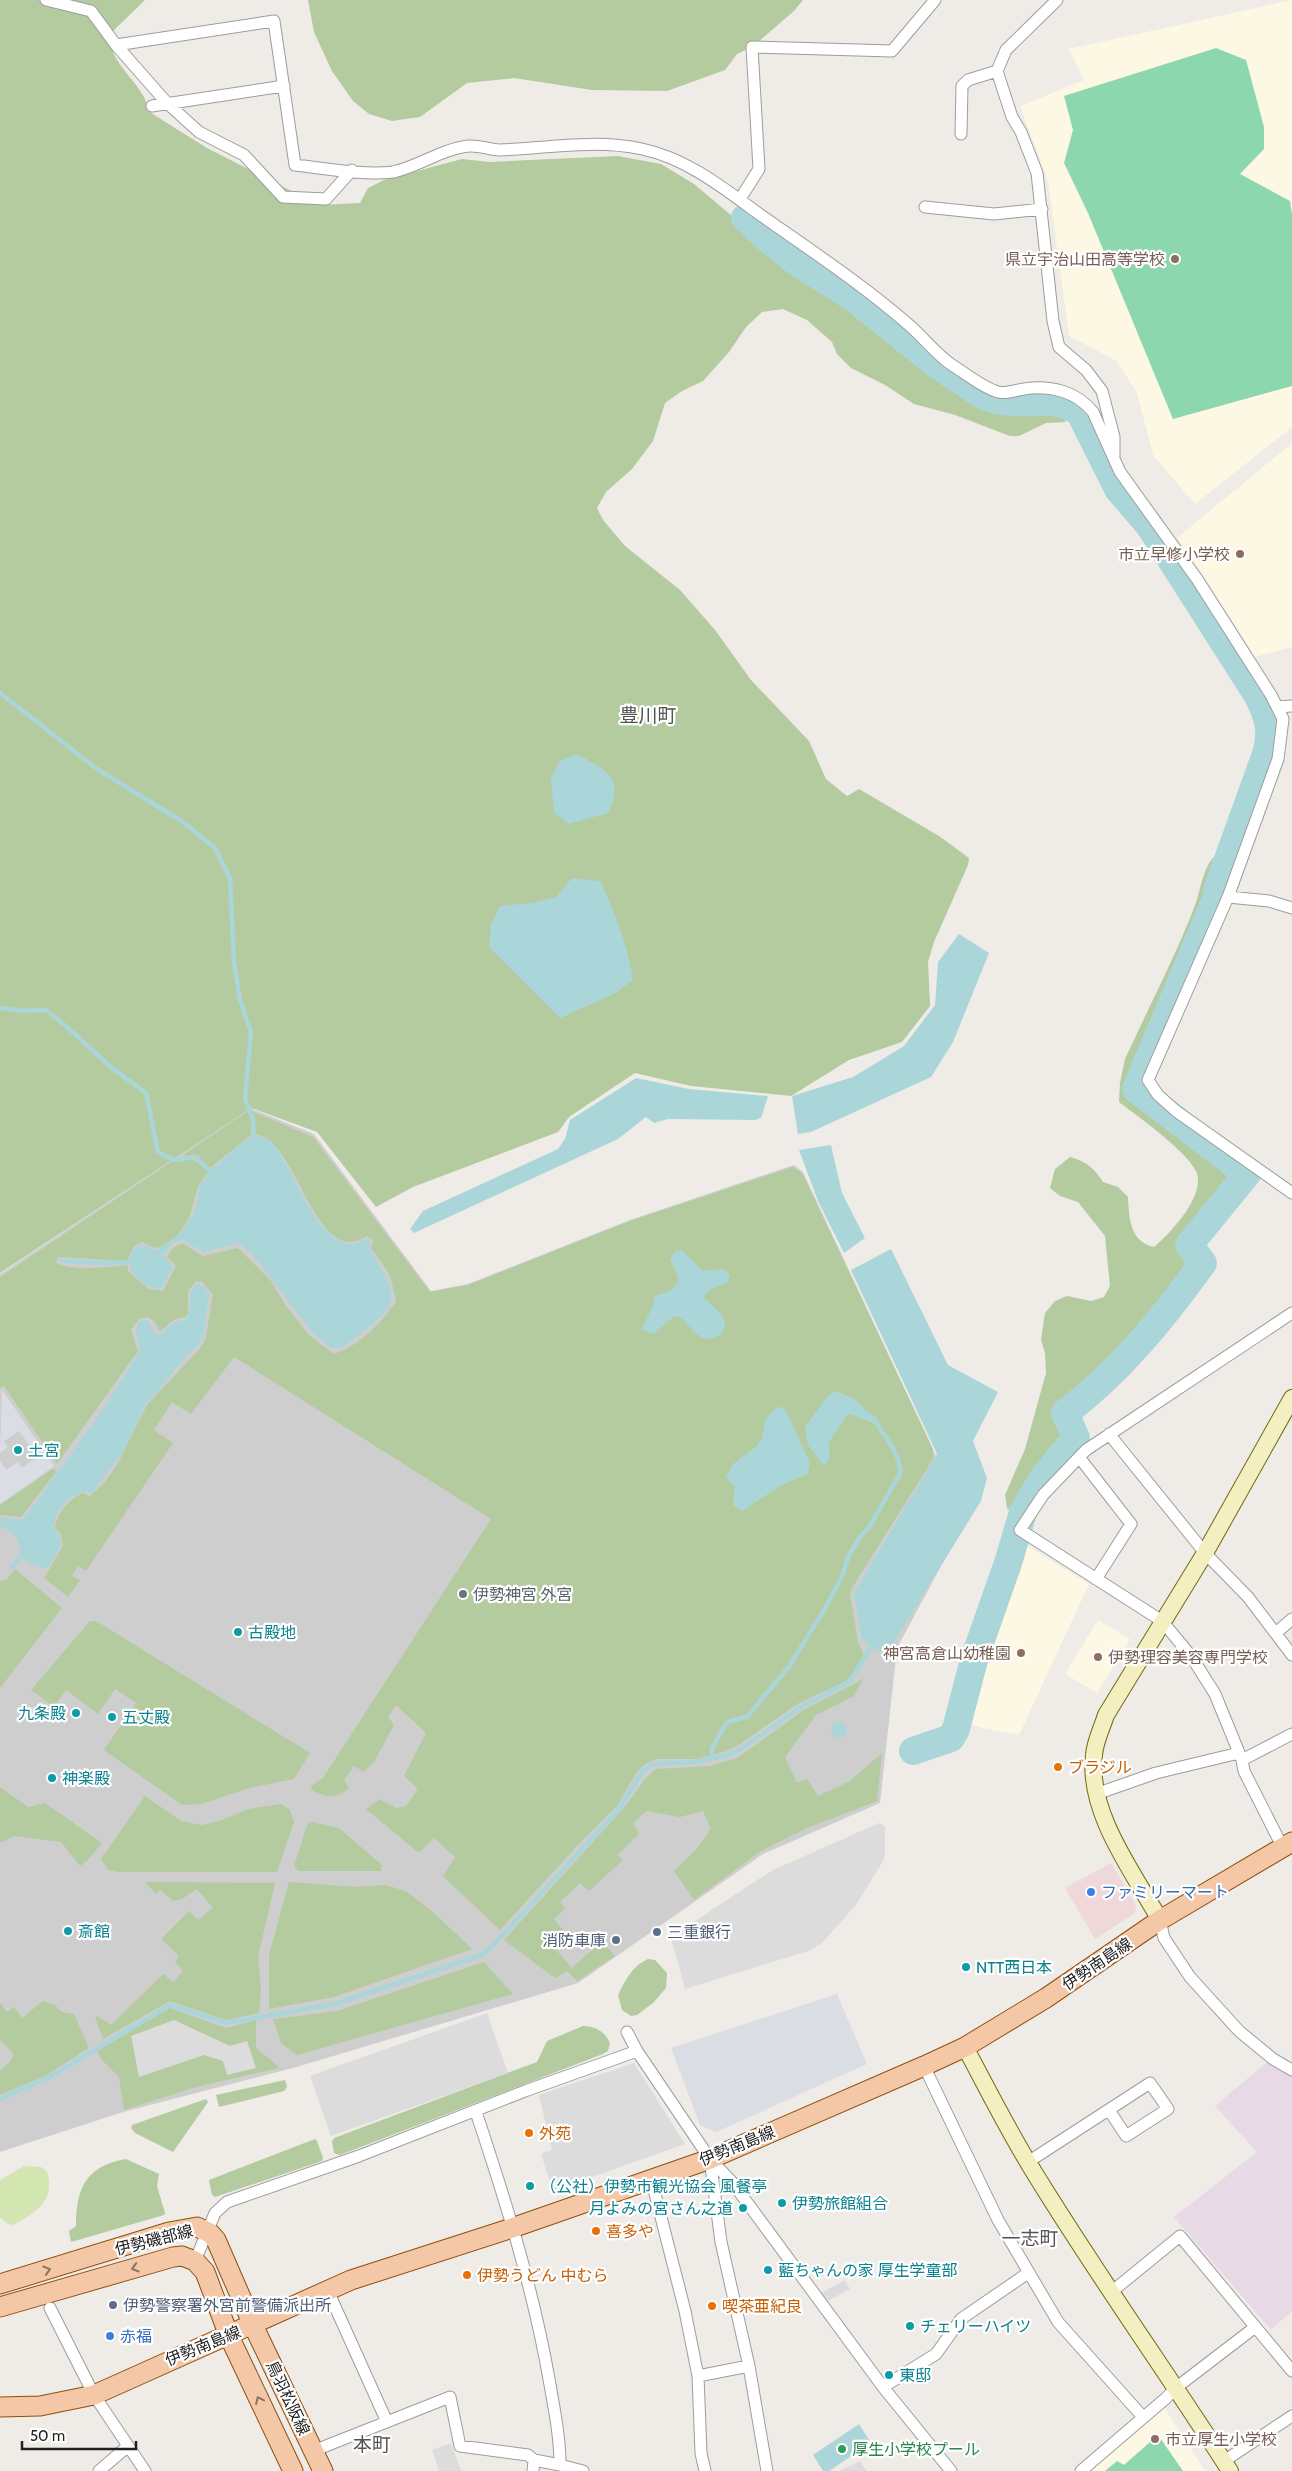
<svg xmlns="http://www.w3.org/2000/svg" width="1292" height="2471" font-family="Cabin,'Noto Sans JP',sans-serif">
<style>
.commercial{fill:#eed8da}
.industrial{fill:#e8d9e7}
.education{fill:#fcf8e3}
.religious{fill:#cecece}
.grass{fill:#d3e5b1}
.forest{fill:#b3cb9f}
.pitch{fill:#8cd7ae}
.parking{fill:#dcdcdc}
.plaza{fill:#dbdde5}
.water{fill:#abd6d9}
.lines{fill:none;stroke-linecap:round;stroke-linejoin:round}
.stream{stroke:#abd6d9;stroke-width:4.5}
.river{stroke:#abd6d9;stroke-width:28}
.street-casing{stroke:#9d9d9d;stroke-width:13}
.secondary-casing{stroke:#6e6a0f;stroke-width:18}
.primary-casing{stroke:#8e4f0d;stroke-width:21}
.street{stroke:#fff;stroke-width:11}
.secondary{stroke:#f4efc0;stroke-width:16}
.primary{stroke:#f4c7a7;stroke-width:19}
.oneway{stroke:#8a7464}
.education-dot{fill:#8d6e63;stroke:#fff;stroke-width:2}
.culture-dot{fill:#0f9aa8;stroke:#fff;stroke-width:2}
.worship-dot{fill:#6b7280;stroke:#fff;stroke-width:2}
.food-dot{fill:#e8710a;stroke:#fff;stroke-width:2}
.shop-dot{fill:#3f7fe0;stroke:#fff;stroke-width:2}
.service-dot{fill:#5c6f8a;stroke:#fff;stroke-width:2}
.leisure-dot{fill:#2e9e5b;stroke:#fff;stroke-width:2}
.labels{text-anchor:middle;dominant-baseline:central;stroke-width:4.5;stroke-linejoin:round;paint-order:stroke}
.education-label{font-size:16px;fill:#785e54;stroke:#fff;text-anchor:end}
.culture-label{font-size:16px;fill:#0d838f;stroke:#fff;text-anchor:start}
.worship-label{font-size:16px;fill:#5b616d;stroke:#fff;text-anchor:start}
.food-label{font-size:16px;fill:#c56008;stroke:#fff;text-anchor:start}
.shop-label{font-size:16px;fill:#366cbe;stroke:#fff;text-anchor:start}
.service-label{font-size:16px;fill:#4e5e75;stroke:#fff;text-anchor:start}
.street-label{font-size:16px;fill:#202020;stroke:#fff}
.leisure-label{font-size:16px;fill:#27864d;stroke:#fff;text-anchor:start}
.quarter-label{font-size:19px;fill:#535353;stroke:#fff}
</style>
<rect width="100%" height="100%" fill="#efebe7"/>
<path class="commercial" d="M1111 1863 1136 1905 1135 1913 1095 1939 1065 1888Z"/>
<path class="industrial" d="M1267 2062 1292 2076V2311L1271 2330 1174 2217 1257 2152 1215 2106Z"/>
<path class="education" d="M1292 0V427L1195 504 1153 455 1137 393 1117 361 1069 336 1048 181 1020 106 1084 80 1069 49Z
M1292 443V647L1255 657 1201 571 1177 538Z
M1018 1540 1089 1584 1019 1735 982 1728 963 1721Z
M1098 1620 1130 1639 1097 1693 1065 1674Z
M1164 2407 1205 2471H1087Z"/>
<path class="religious" d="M250 1108 314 1134 431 1291 468 1284 630 1220 794 1165 803 1172 964 1516 955 1540 897 1648 880 1803 763 1854 578 1983 293 2068 123 2112 0 2152V1274Z"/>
<path class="grass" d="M24 2166 41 2167 47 2172C56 2200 35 2214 12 2225L6 2223 0 2217V2180Z"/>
<path class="forest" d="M0 0H145L111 33C111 38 110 44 112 49 119 71 148 91 148 111L207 148 319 205 360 203 368 188 384 180 462 159 489 162 618 156 661 164 694 184 771 249 862 311 946 378 1000 408 1058 410 1067 415 1065 422 1046 423 1019 436H1010L955 415 914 404 885 385 851 368 837 354 832 342 807 320 783 309 762 312 746 327 729 352 703 381 682 391 665 403 653 441 632 469 606 492 597 508 603 520 625 546 680 590 715 630 751 680 809 741 826 779 847 796 859 789 939 836 969 858 968 865 934 942 928 962 930 1006 902 1042 849 1060 791 1096 691 1086 635 1073 569 1117 558 1132 413 1187 376 1207 317 1132 251 1108 0 1273Z
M308 0H803L794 11 752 47 737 54 725 70 667 91 592 90 514 78 467 83 420 117 392 121 369 114 353 101 332 71 314 32Z
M1222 851 1224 863 1206 917 1133 1089 1243 1174 1185 1245 1199 1263C1157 1315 1116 1373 1061 1412L1072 1434 1071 1439 1038 1476 1018 1509 1012 1512 1007 1508 1005 1495 1025 1449 1046 1373 1045 1353 1041 1340 1045 1313 1055 1301 1067 1296 1091 1301 1104 1297 1110 1286 1105 1236 1078 1202 1060 1196 1050 1188 1055 1169 1070 1157C1086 1161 1094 1168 1103 1182L1118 1187 1128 1197C1129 1218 1130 1242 1154 1247 1171 1233 1207 1194 1196 1171 1185 1150 1139 1117 1119 1102L1120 1083 1125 1059C1148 1009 1174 959 1194 908 1202 889 1202 861 1222 851Z
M248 1111 252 1120 251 1135 210 1168 197 1155 185 1156 184 1154Z
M251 1111 313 1137 430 1292 468 1285 630 1221 793 1167 802 1173 933 1449V1459L852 1588 850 1594 858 1642 864 1655 848 1680 799 1703 737 1746 724 1752 696 1759H656L647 1763 638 1770 617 1806 576 1847 500 1930 443 1876 455 1857 434 1838 419 1853 366 1809 380 1799 396 1808 406 1806 418 1789 404 1776 426 1733 396 1705 388 1717 394 1725 374 1762 364 1772 354 1766 344 1780 349 1788C336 1799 327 1798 312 1790L311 1786 323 1778 491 1519 234 1357 191 1414 172 1402 154 1430 173 1443 86 1571 78 1566 72 1576 80 1580 68 1597 44 1578 63 1546 60 1533 55 1528C56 1515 71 1497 83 1493L90 1496 105 1482 117 1465 147 1405 202 1346 206 1337 213 1294 202 1282 196 1281 188 1291V1314L185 1317 175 1319 160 1331 153 1320 148 1317 139 1319 131 1330 138 1351 57 1464 4 1386 0 1388V1277L171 1162C192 1158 193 1156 208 1172L198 1186 189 1218 178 1235 161 1247 155 1248 142 1242 134 1246 127 1261 58 1257 56 1263C78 1272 105 1267 128 1265V1271L149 1289 163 1291 176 1266 167 1257 172 1249 182 1243 203 1256 238 1248 271 1281 286 1306 310 1336 334 1354C359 1346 382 1323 396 1301L390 1275 371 1248 373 1240 367 1236C315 1272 295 1132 255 1135V1120Z
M54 1468 56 1472 21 1517 0 1515V1505Z
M15 1569 62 1608 0 1688V1581L6 1580Z
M90 1621H96L310 1753 294 1779 249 1788 201 1804 182 1805 104 1750 136 1703 115 1689 98 1714 66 1690 54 1707 31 1690Z
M863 1679 854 1696 816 1715 785 1757 797 1783 807 1779 818 1796 850 1781 882 1753 877 1801 807 1828 761 1851 694 1900 674 1871 695 1851 711 1829 703 1811 680 1817 646 1811 633 1823 639 1834 617 1855 623 1860 589 1891 580 1883 560 1902 565 1909 554 1919 565 1932 551 1944 572 1968 602 1941 615 1956 577 1981 567 1971 555 1978 504 1940 623 1809 646 1778 656 1769 710 1766 739 1757 802 1711Z
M0 1787 28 1807 45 1803 102 1843 88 1860 80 1866 61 1842 14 1836 0 1843Z
M145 1796 181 1821 201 1825 220 1821 248 1809 281 1804 290 1810 294 1822 277 1872H119L108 1870 101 1859Z
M312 1822 339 1828 382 1865 381 1871H298L294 1866 307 1825Z
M145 1882 275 1883 258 1957 261 1990 259 2013 226 2020 170 2001 103 2039 95 2017 97 2016 111 2025 163 1974 173 1982 183 1971 175 1962 179 1956 161 1939 189 1911 198 1920 213 1908 197 1889 182 1899 173 1901 160 1890 156 1894Z
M289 1882 357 1887 385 1885 406 1891 434 1913 472 1949 334 1997 269 2009V1955Z
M648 1959 655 1960 667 1973 666 1988 654 2002 637 2015 631 2016 622 2010 618 1995C625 1981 632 1966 648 1959Z
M484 1962 513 1994 297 2055 281 2043 273 2019 337 2011Z
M43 2001 55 2005 62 2012 74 2014 89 2048 45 2076 0 2095V2071L10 2062 14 2054 0 2040V2003L7 2012 14 2007 22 2018Z
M170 2008 226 2028 256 2020V2048C264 2056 273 2059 279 2068L196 2087 124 2110 119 2077 101 2059 97 2051Z
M583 2026C597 2027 604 2031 610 2043L608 2051 603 2054 340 2155 334 2153 332 2142 334 2138 537 2062 547 2041Z
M285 2080 287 2087 284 2091 219 2107 216 2095Z
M206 2099 208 2102 173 2152 135 2133 131 2128 132 2125Z
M315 2139 317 2141 323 2158 322 2161 215 2197 212 2195 209 2180Z
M126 2159 159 2174 157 2186 165 2213 164 2215 71 2242 69 2231 76 2226C76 2188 86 2166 126 2159Z"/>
<path class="pitch" d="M1216 48 1246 60 1264 127V149L1240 174 1290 201 1292 215V386L1173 419 1088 213 1064 163 1073 130 1064 96Z
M1158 2435 1183 2471H1105L1117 2461 1124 2465Z"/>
<path class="parking" d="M879 1823 885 1827V1854L883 1861 856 1905 821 1944 808 1951 685 1989 671 1937 771 1871Z
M487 2013 508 2073 331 2136 310 2076Z
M174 2020 230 2046 247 2041 256 2068 227 2075 223 2061 204 2055 139 2077 131 2036Z
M634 2063 685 2144 553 2191 541 2154 552 2150 539 2095Z
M845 2280 850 2289 826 2302 821 2293Z
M451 2443 461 2471H439L432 2450Z
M860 2461 867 2471H839Z"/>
<path class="plaza" d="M2 1390 54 1466 0 1504V1461L6 1470 18 1462 22 1468 37 1457 19 1431 4 1441 8 1447 0 1453Z
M837 1994 867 2064 716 2132 700 2125 671 2048Z"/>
<path class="water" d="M577 754C607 771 625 777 608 813L569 824 554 813 551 778 560 761Z
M572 878 600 881C616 913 627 945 633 980L614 994 560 1018 489 947 491 924 500 906 531 903 556 897Z
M959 934 989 953 953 1042 931 1077 811 1132 798 1134 792 1096 853 1077 904 1046 935 1005 938 962Z
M636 1078 689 1089 768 1096 761 1118 755 1120 668 1119 654 1123 646 1117 618 1139 414 1233 410 1229 423 1211 558 1149 565 1139 570 1120Z
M254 1137C261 1137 266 1137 271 1142 293 1162 324 1271 367 1238L371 1240C369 1249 372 1253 377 1261 398 1297 397 1305 364 1331 354 1338 344 1350 331 1348L313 1333 251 1252 238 1243 204 1252 182 1239 170 1245 163 1256 173 1267 161 1289C148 1289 140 1280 131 1271 130 1263 129 1246 141 1245 146 1244 152 1250 158 1250L182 1232 195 1212 199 1188 209 1171 246 1140Z
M831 1145 842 1193 865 1238 844 1253 818 1201 799 1150Z
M891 1249 948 1365 998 1392 973 1441 987 1478 981 1501 886 1655 862 1640 854 1593 937 1454 851 1270Z
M682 1250 702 1271 723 1269 730 1275 728 1282 709 1290 704 1298 721 1314 725 1324C724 1330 722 1334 717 1337 699 1346 690 1323 678 1316L673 1317 654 1334 643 1330V1326L652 1308 655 1296 668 1292 678 1283V1277L670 1259 675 1252Z
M197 1284 204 1287 209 1295 203 1337 199 1345 187 1356 146 1404 125 1449 92 1493C88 1493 84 1492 80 1493 68 1496 54 1515 53 1527L59 1534 61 1545 48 1568C39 1569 26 1561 19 1557 23 1540 14 1533 0 1526V1517L22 1520 33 1507 106 1405 140 1351 136 1329 141 1320H148L155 1333 159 1335 172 1324 186 1319C195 1309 184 1294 197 1284Z
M837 1391 857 1401 864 1409 879 1419 875 1424 851 1414 847 1415 829 1442 830 1458 824 1466 808 1445 805 1427 829 1395Z
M777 1407 783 1408 787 1412 809 1461 810 1467 807 1474 780 1486 742 1511 733 1505 735 1488 726 1477 733 1464 757 1446 762 1438 765 1420Z
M831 1730a8 8 0 1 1 16 0a8 8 0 1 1-16 0Z
M859 2424 871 2443 829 2471H823L813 2455Z"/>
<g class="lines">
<path class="stream" d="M0 693 97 769 183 822 215 848 230 878 234 962 240 1000 251 1032 245 1099 253 1119 254 1137
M0 1008 22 1011 46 1010C69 1027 89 1048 111 1067 122 1076 135 1084 146 1093L158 1152 174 1160 196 1157 209 1171
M61 1261 103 1263 131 1262
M12 1567 20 1558
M712 1758V1748L727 1722 747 1717 790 1665 827 1605 843 1574 848 1557 859 1538 869 1527 900 1474C902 1457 885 1437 876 1422
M0 2099 46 2079 170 2005 226 2023 335 2004 482 1955 501 1937 620 1808 642 1772 648 1767 655 1764 695 1762 725 1756 739 1750 801 1707 850 1681 871 1647"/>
<path class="river" d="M745 218 769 240 798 263 855 299 937 365 984 396C1015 411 1051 390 1080 413L1118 489 1149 525 1258 696C1268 716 1273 732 1266 754L1217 890 1216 899 1136 1089 1247 1174 1189 1245 1203 1263C1163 1318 1120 1372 1065 1413L1076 1438 1043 1478 1023 1512 1008 1563 974 1660 956 1729 951 1738 913 1751"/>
<g class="street-casing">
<path id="street" d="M46 0 91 11 116 45
M1057 0 1006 50 997 71 1012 117 1021 132 1037 173 1053 321 1059 347 1086 370 1102 391 1114 437V456
M152 106 284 86
M961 134 962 86 968 80 997 71
M352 170 326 199 283 197 244 155 199 132 167 103 116 45 274 21 295 165C324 168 364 176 393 172 418 167 441 149 469 146 479 145 490 150 500 150 546 148 596 139 642 149 685 158 721 186 755 211 807 248 861 283 909 325 924 338 936 354 952 365 965 373 983 388 998 392 1006 394 1016 390 1024 389 1050 385 1076 391 1093 412L1120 472 1197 579 1271 695 1283 719 1278 759 1228 897 1148 1080 1158 1095 1176 1111 1292 1193
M740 199 759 169 752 47 892 51 935 0
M925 207 994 214 1042 209
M1277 707 1292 706
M1228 897 1269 901 1292 908
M1109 1434 1205 1553 1248 1597 1292 1655
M1079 1457 1131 1524 1096 1579
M1276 1633 1292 1619
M1242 1760 1215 1694 1191 1656 1162 1621 1020 1530 1043 1495 1086 1450 1292 1313
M1096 1794 1156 1773 1239 1753
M1283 1848 1244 1771 1242 1760 1292 1734
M1160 1920 1164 1938 1190 1977 1239 2031 1273 2059 1292 2070
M627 2032 637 2051 710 2159 732 2182 883 2387 951 2471
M924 2066 998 2220 1058 2322 1143 2417
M476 2112C505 2199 533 2288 549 2379 554 2408 560 2436 560 2465L534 2460 533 2471
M710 2159 721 2242 749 2366 767 2471
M1028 2162 1150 2083 1168 2109 1126 2136 1109 2110
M651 2178 685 2311 698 2376 701 2453 705 2471
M195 2261 215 2213 227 2202 359 2156 525 2091 637 2051
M328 2291 387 2422
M1110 2293 1180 2236 1292 2371
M50 2308 94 2395 145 2471
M698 2376 749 2366
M883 2387 936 2354 961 2319 1028 2273
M313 2451 450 2397 460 2446 528 2455 534 2460
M1224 2461 1292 2416
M560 2465 583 2471
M99 2471 128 2446
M1081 2471 1165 2399 1177 2387 1254 2328"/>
</g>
<g class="secondary-casing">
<path id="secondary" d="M1160 1920C1133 1872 1087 1812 1094 1755 1095 1741 1102 1728 1106 1715L1205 1553 1292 1398
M965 2047C986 2086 1006 2126 1029 2164 1092 2268 1164 2368 1230 2471"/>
</g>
<g class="primary-casing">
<path id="primary" d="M0 2284 169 2232 197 2227 210 2233 216 2240 253 2325 323 2471
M0 2307 173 2257 182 2256 195 2261 205 2272 229 2336 293 2471
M0 2407 40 2406 94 2395 351 2280 512 2228 710 2159 924 2066 965 2047 1046 1998 1160 1920 1292 1842"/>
</g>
<use href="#street" class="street"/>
<use href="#secondary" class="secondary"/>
<use href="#primary" class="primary"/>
</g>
<defs><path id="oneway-chevron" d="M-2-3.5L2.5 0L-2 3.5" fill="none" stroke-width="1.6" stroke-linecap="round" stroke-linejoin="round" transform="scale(1.25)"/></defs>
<g class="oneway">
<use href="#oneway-chevron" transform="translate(135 2268) rotate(164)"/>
<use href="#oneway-chevron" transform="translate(47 2270) rotate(-17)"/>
<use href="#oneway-chevron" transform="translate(259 2400) rotate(-115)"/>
</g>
<g class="education-dot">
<circle cx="1175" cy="259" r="5"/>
<circle cx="1240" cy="554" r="5"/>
<circle cx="1021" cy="1653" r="5"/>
<circle cx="1098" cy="1657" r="5"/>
<circle cx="1155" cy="2439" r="5"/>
</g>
<g class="culture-dot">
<circle cx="18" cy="1450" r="5"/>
<circle cx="238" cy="1632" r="5"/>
<circle cx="76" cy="1713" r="5"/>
<circle cx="112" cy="1717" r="5"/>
<circle cx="52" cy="1778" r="5"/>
<circle cx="68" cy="1931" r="5"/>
<circle cx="966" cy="1967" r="5"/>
<circle cx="530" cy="2186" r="5"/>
<circle cx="782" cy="2203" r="5"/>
<circle cx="743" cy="2208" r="5"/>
<circle cx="768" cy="2270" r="5"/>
<circle cx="910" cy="2326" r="5"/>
<circle cx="889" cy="2375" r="5"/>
</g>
<circle class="worship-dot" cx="463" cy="1594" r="5"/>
<g class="food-dot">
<circle cx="1058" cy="1767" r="5"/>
<circle cx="529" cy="2133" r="5"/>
<circle cx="596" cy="2231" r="5"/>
<circle cx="467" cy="2275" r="5"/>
<circle cx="712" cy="2306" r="5"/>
</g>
<g class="shop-dot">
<circle cx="1091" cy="1892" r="5"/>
<circle cx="110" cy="2336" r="5"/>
</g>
<g class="service-dot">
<circle cx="657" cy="1932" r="5"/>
<circle cx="616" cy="1940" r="5"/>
<circle cx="113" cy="2305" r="5"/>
</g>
<circle class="leisure-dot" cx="842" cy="2449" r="5"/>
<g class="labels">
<g class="education-label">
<text x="1165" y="259">県立宇治山田高等学校</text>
<text x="1230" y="554">市立早修小学校</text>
<text x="1011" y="1653">神宮高倉山幼稚園</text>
<text x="1108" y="1657" text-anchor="start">伊勢理容美容専門学校</text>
<text x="1165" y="2439" text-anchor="start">市立厚生小学校</text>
</g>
<g class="culture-label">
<text x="28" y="1450">土宮</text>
<text x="248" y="1632">古殿地</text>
<text x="66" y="1713" text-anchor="end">九条殿</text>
<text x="122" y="1717">五丈殿</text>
<text x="62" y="1778">神楽殿</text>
<text x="78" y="1931">斎館</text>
<text x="976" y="1967">NTT西日本</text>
<text x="540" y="2186">（公社）伊勢市観光協会 風餐亭</text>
<text x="792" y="2203">伊勢旅館組合</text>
<text x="733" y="2208" text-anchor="end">月よみの宮さん之道</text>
<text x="778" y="2270">藍ちゃんの家 厚生学童部</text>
<text x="920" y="2326">チェリーハイツ</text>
<text x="899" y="2375">東邸</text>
</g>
<g class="worship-label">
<text x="473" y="1594">伊勢神宮 外宮</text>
</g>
<g class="food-label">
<text x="1068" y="1767">ブラジル</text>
<text x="539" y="2133">外苑</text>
<text x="606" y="2231">喜多や</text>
<text x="477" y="2275">伊勢うどん 中むら</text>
<text x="722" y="2306">喫茶亜紀良</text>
</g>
<g class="shop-label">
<text x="1101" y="1892">ファミリーマート</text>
<text x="120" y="2336">赤福</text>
</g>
<g class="service-label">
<text x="667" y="1932">三重銀行</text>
<text x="606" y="1940" text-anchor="end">消防車庫</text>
<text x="123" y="2305">伊勢警察署外宮前警備派出所</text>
</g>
<g class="street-label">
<text transform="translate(1097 1964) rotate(-34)">伊勢南島線</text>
<text transform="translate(737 2146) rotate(-22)">伊勢南島線</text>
<text transform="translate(154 2240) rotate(-14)">伊勢磯部線</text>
<text transform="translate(203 2346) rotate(-22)">伊勢南島線</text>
<text transform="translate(288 2398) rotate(65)">鳥羽松阪線</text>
</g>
<g class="leisure-label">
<text x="852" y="2449">厚生小学校プール</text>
</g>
<g class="quarter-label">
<text x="648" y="715">豊川町</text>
<text x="1030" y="2238">一志町</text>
<text x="372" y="2444">本町</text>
</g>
</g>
<path d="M22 2441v8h114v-8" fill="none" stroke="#202020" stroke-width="2.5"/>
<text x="30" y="2441" font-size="15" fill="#202020" stroke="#ffffff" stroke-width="4" paint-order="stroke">50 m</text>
</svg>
